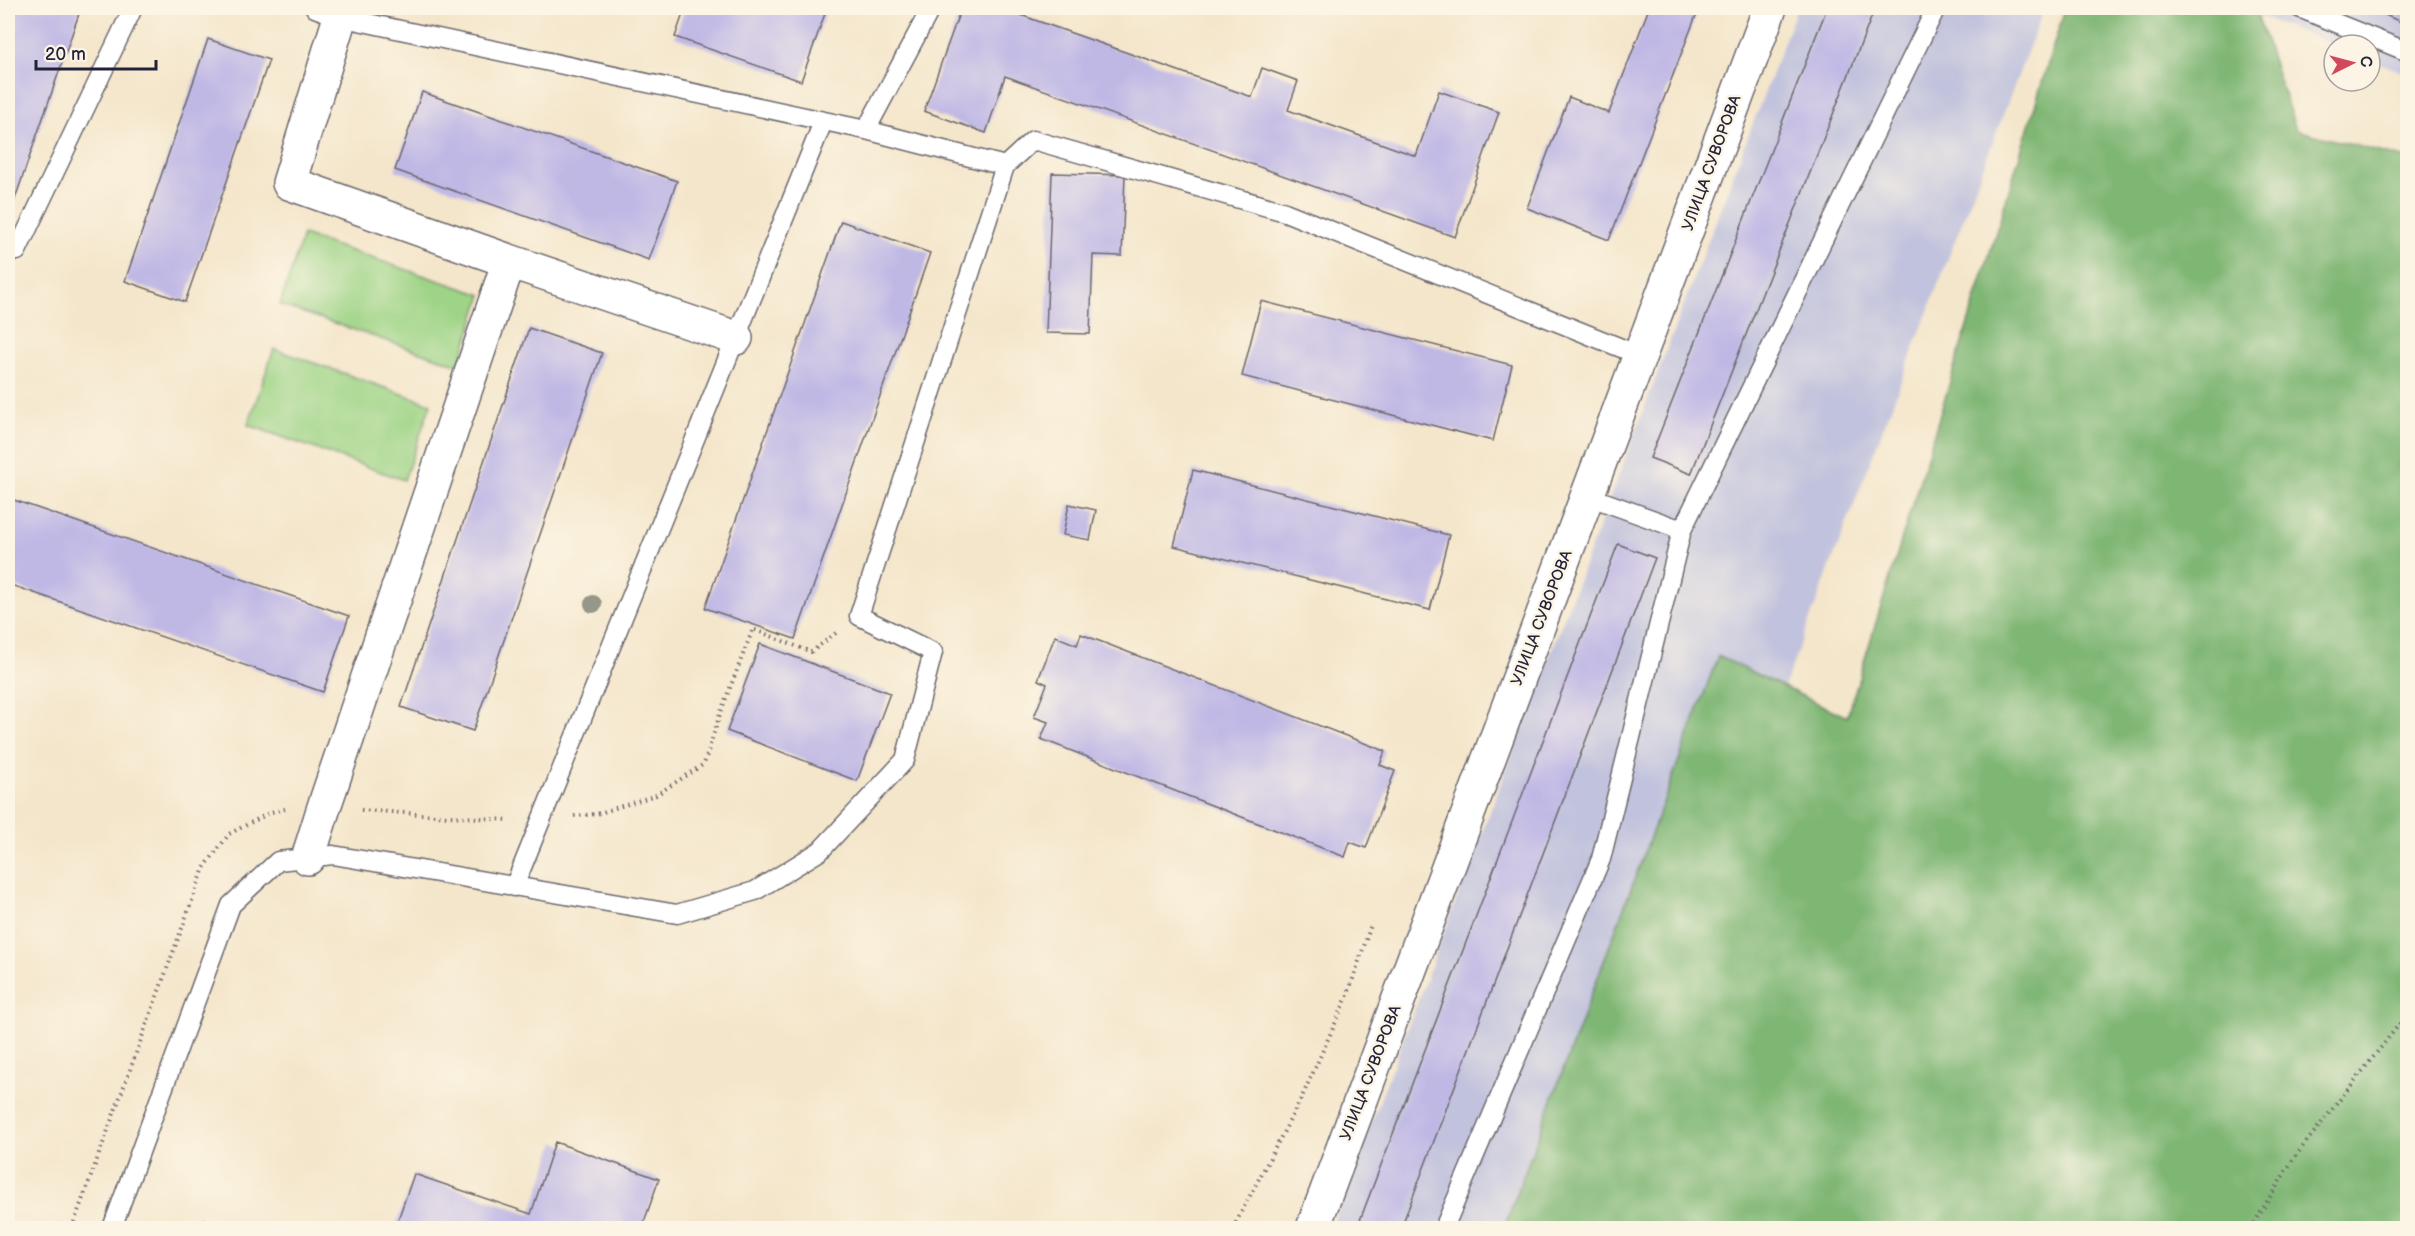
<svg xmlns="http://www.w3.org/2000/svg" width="2415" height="1236" font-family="'Balsamiq Sans',sans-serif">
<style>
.industrial{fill:#c1c2dd}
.green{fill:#9ed486;stroke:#607b60;stroke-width:1.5}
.forest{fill:#7eb673;stroke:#506c57;stroke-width:1.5}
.building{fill:#bfb8e5}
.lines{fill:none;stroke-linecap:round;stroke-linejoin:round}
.lane-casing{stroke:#6c676d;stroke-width:21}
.street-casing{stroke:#6c676d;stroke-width:36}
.path{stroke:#6c676d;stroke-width:4;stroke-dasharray:1.5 4.5;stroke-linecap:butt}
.lane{stroke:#fff;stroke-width:18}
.street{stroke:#fff;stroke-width:33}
.tree{fill:#959788}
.labels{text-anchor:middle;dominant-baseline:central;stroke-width:5;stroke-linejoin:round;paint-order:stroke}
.street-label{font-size:16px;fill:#22223b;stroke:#fcf5e5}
</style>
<rect width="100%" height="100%" fill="#fcf5e5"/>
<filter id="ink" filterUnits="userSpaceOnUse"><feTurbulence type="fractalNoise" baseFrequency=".0167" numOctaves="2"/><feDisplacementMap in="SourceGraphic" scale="12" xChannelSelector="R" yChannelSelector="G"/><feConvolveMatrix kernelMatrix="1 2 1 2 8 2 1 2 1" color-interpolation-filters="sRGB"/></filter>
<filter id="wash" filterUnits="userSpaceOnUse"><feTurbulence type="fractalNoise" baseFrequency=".008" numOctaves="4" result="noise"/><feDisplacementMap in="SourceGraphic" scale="24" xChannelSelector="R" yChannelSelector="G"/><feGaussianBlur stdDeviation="1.35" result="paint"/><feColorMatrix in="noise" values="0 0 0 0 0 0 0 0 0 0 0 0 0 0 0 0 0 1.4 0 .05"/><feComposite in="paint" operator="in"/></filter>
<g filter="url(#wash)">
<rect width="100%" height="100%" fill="#f4e6cb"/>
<path class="industrial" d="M1797 8H2044L1577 1228H1331Z
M2257 8H2407V74L2370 59V45H2334L2254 14Z"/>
<path class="green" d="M303 235 482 295 459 365 280 305Z
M274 349 431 404 404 480 248 425Z"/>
<path class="forest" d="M2065 8H2255L2296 130 2407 159V1228H1504L1718 656 1847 717Z"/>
<g id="blocks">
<path class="building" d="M13 8H81L8 219V22Z
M685 8H827L801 81 675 37Z
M961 8H1001L1252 97 1262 68 1298 81 1288 110 1416 156 1439 91 1499 112 1455 237 1005 76 986 133 924 111Z
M1649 8H1699L1609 240 1527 208 1569 97 1609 113Z
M1827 8H1875L1691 474 1650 458Z
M2370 8H2408V19L2405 24Z
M208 39 269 60 185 302 125 281Z
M422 92 677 181 649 260 395 170Z
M1052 173 1125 175 1122 256 1093 255 1090 334 1046 333Z
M841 221 930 253 795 639 705 608Z
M1261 301 1512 365 1493 441 1242 376Z
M529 328 602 353 473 731 401 707Z
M1193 470 1449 535 1430 610 1174 546Z
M8 498 349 616 323 692 8 584Z
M1069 504 1096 510 1090 540 1063 535Z
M1618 544 1655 558 1401 1228H1357Z
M1081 634 1385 751 1380 765 1395 771 1366 848 1350 842 1345 857 1041 739 1048 722 1034 717 1047 684 1038 680 1055 636 1077 645Z
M760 644 890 693 857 781 727 731Z
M555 1142 659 1179 642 1228H395L414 1174 531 1214Z
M203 1219 228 1228H200Z"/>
</g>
</g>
<g filter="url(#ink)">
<use href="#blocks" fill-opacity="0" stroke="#6c676d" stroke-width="1.5"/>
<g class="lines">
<g class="lane-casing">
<path id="lane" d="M315 8 340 17 866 130 931 8
M2299 8 2408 52
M1005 166 1033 140 1285 212 1641 356
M8 252 17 251 133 8
M1588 496 1682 530 1936 8
M514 887 823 122
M112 1228 231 905 278 861 333 855 677 914 755 891 820 851 905 760 933 652 859 616 1005 166 866 130
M1444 1228 1601 859 1682 530"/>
</g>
<g class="street-casing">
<path id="street" d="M340 17 289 183 509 261
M308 858 324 807 509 261 736 338
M1313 1228 1770 8"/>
</g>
<path class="path" d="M361 810 509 820
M574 816 597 814 656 795 704 764 721 711 753 629 811 652 836 633
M72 1228 204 868 229 834 271 812 285 809
M1233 1228 1302 1097 1347 997 1371 925
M2251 1228 2294 1158 2408 1013"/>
<use href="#lane" class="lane"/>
<use href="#street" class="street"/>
</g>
<circle class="tree" cx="593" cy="604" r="9"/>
</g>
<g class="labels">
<g class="street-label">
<text transform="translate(1712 163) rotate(-70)">УЛИЦА СУВОРОВА</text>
<text transform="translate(1542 618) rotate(-69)">УЛИЦА СУВОРОВА</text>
<text transform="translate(1371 1073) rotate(-69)">УЛИЦА СУВОРОВА</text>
</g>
</g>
<rect width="2415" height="1236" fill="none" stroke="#fcf5e5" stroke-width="30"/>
<g transform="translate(2352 63) rotate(84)"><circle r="28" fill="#fcf5e5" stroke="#a5a1a1" stroke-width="1.5"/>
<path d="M0-4.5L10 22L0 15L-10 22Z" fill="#d1495b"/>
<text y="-9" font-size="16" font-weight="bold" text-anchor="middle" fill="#22223b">С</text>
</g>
<path d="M36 60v9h120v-9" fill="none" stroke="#22223b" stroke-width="3"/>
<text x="45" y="60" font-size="18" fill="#22223b" stroke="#fcf5e5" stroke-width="4.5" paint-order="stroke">20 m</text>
</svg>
